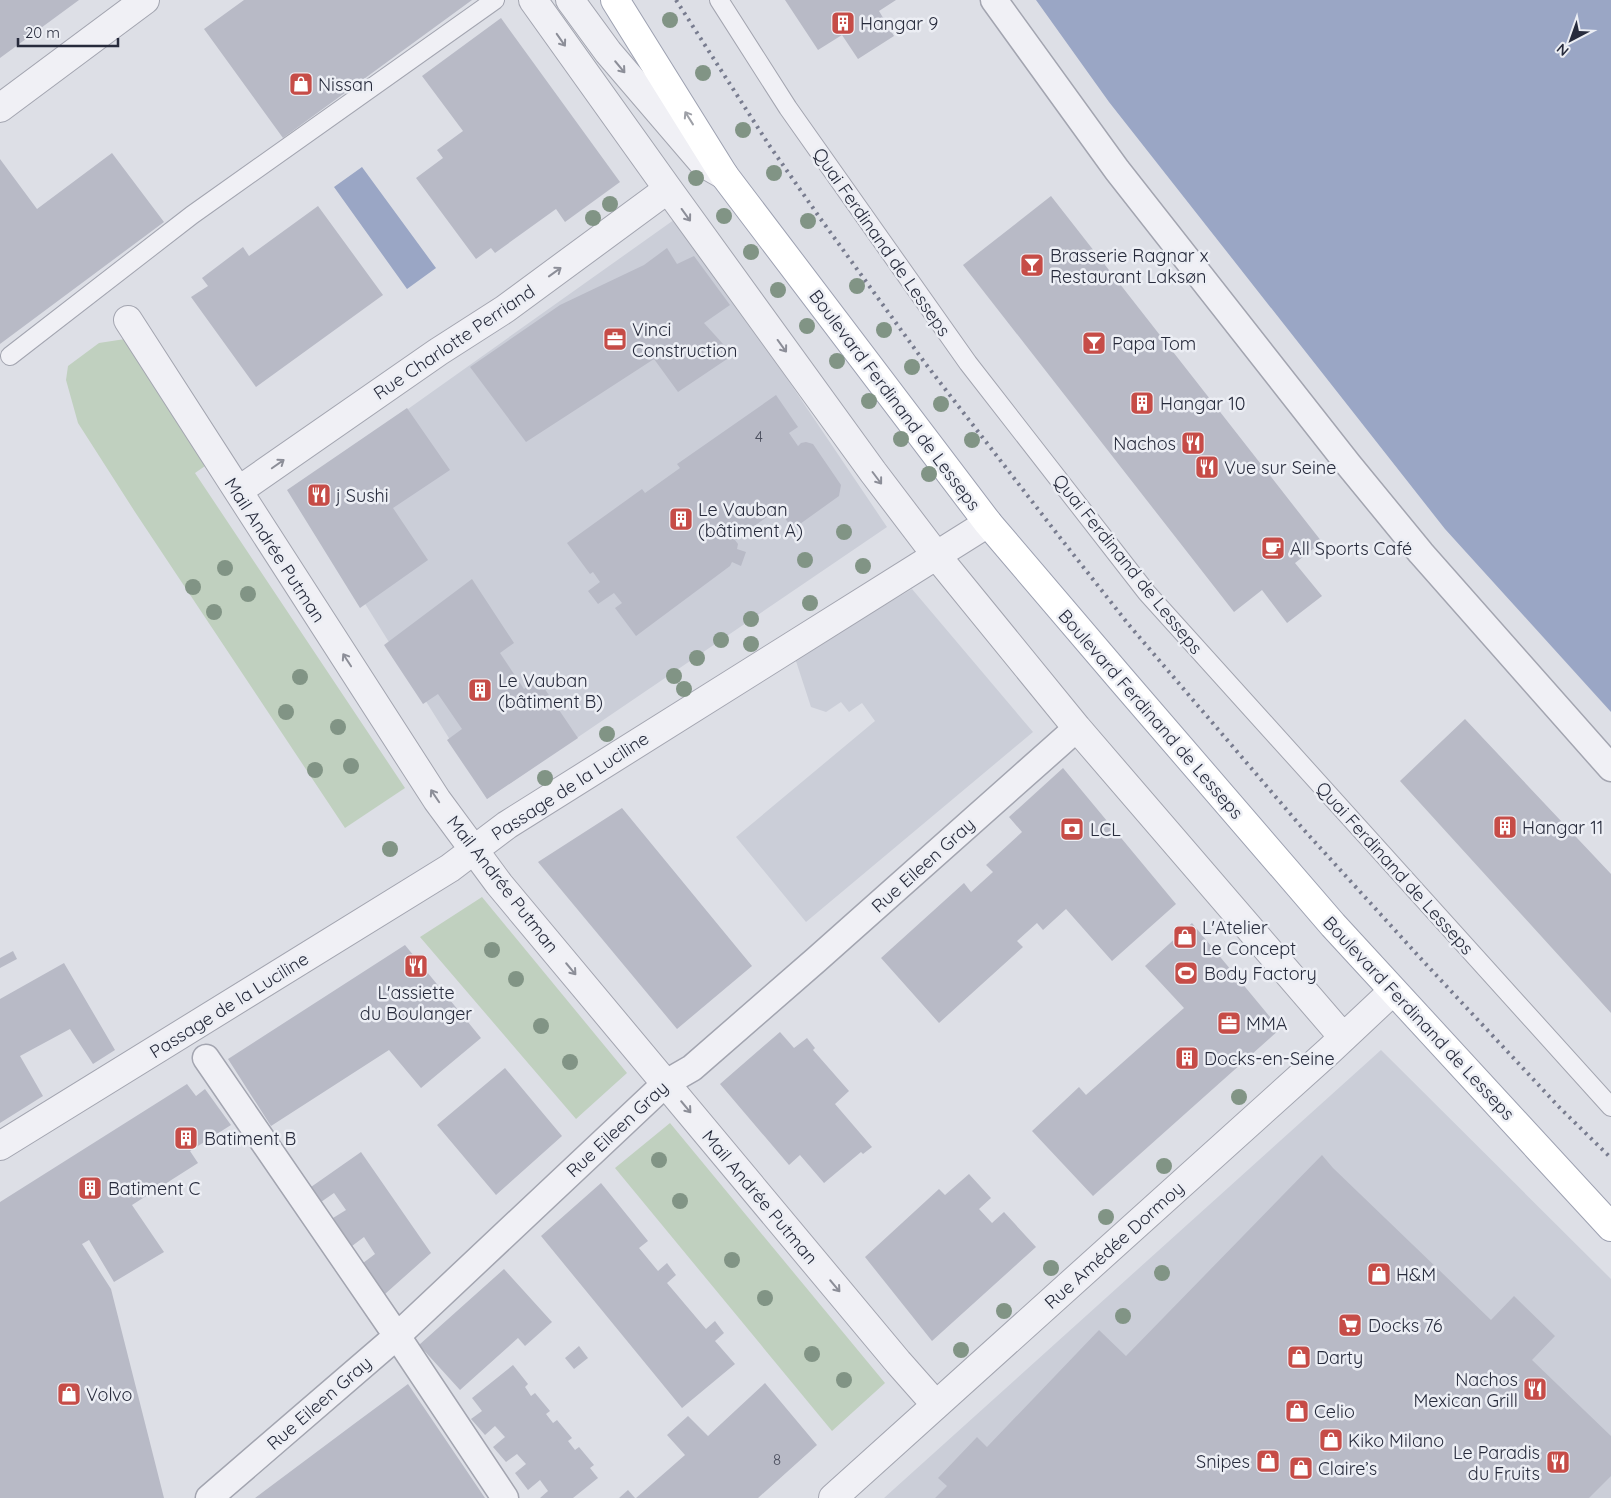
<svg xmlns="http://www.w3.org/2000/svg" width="1611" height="1498" font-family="Quicksand,sans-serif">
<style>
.built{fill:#cbced8}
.green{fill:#c0d0bf}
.water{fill:#9aa6c5}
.building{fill:#b8bac6}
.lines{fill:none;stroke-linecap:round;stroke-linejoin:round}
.service-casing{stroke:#a3a5b0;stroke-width:20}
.pedestrian-casing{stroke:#a3a5b0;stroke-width:29}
.minor-casing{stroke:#a3a5b0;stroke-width:30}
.tertiary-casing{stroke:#a3a5b0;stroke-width:30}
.primary-casing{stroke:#9da1b1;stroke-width:30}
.service{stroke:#f0f0f5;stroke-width:18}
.pedestrian{stroke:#f0f0f5;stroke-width:26}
.minor{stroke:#f0f0f5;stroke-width:28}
.tertiary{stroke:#f0f0f5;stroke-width:28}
.primary{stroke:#fff;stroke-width:28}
.rail{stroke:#787c8f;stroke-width:4;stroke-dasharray:2.5 5;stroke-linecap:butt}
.tree{fill:#819485}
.oneway{stroke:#8c8e98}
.oneway2{stroke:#9ea0a7}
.labels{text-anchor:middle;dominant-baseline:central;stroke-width:5;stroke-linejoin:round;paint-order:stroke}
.number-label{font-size:15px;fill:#4b4f5e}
.poi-label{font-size:18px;fill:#272b3c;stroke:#eceef4;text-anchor:start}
.street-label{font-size:18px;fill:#272b3c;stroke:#eceef4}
</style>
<rect width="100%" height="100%" fill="#dddfe6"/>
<path class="built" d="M678 217 887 527 487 799 294 490Z
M912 589 1033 732 806 922 736 837 875 721 862 703 849 712 841 702 826 712 811 707 795 658Z
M1381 1050 1611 1279V1498H884Z"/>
<path class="green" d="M125 339 205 466 195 473 405 788 345 828 135 512 78 423 66 380 68 366 99 343Z
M482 897 627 1073 576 1119 420 937Z
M670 1123 885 1383 832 1431 615 1168Z"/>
<path class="water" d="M1036 0H1611V712L1445 529 1109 102Z
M362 167 436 268 407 289 334 187Z"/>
<path class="building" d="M0 0H79L0 58Z
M244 0H472L283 138 204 29Z
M785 0H896L879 11 894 36 858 59 842 35 818 50Z
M501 18 620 182 565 222 556 209 495 253 491 248 476 259 416 178 443 158 437 150 463 131 422 76Z
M112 153 164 222 0 344V159L37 209Z
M1051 196 1322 542 1295 563 1322 596 1287 623 1262 590 1234 612 963 265Z
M318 206 383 295 256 387 191 297 208 286 202 278 243 247 249 256Z
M667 248 677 264 694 256 730 305 704 323 733 355 678 392 654 359 526 442 470 367 560 305 644 265Z
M776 395 798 427 789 433 798 446 801 443 806 442 813 444 841 485 839 496 793 529 778 509 735 540 738 544 737 549 746 552 741 566 732 562 730 566 636 636 615 608 622 603 614 593 598 604 588 591 600 582 593 572 590 574 567 543 642 489 645 493 680 468 677 464 680 462Z
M407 408 450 470 393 508 428 560 360 608 287 490Z
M472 579 514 643 500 653 524 689 538 679 578 738 487 799 447 740 462 729 438 694 423 704 384 645Z
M1465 719 1611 874V1013L1400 781Z
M1063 768 1176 904 1112 961 1066 909 1043 930 1037 923 1017 941 1023 947 939 1023 881 958 964 883 971 892 993 872 986 865 1022 832 1009 817Z
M622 808 752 966 677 1029 538 862Z
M1192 923 1280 1029 1093 1196 1032 1131 1079 1087 1086 1095 1184 1008 1145 966Z
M405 945 481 1038 421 1088 389 1050 271 1126 228 1059Z
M13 951 17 959 0 968V958Z
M64 963 115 1050 93 1064 70 1029 20 1056 43 1096 0 1123V999Z
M780 1032 794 1048 807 1038 815 1048 813 1050 849 1091 835 1104 872 1147 863 1154 861 1152 824 1183 800 1155 789 1165 720 1084Z
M505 1068 562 1136 496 1195 437 1125Z
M187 1084 196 1096 205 1089 231 1125 190 1151 198 1163 132 1205 164 1252 114 1282 89 1240 82 1244 111 1289 164 1498H0V1202Z
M361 1152 431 1253 385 1294 363 1263 375 1254 364 1237 352 1246 333 1218 346 1210 334 1193 321 1202 311 1187Z
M1322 1155 1333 1168 1491 1320 1514 1296 1555 1336 1532 1360 1611 1436V1476L1589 1498H935L947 1486 938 1478 956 1459 977 1437 987 1447 1099 1330 1126 1356Z
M969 1174 991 1198 979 1209 992 1223 1004 1212 1036 1247 932 1341 865 1257 939 1189 945 1195Z
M601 1183 648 1241 639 1248 658 1271 667 1263 676 1275 667 1283 706 1329 715 1321 724 1333 715 1341 735 1364 682 1408 541 1236Z
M504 1269 552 1322 525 1346 518 1338 460 1390 419 1345Z
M579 1346 588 1358 574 1369 565 1358Z
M513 1365 528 1384 525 1387 531 1396 535 1393 550 1411 546 1414 553 1423 557 1420 572 1438 568 1441 575 1450 579 1447 594 1465 590 1468 598 1478 573 1498H540L548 1491 540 1480 528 1490 515 1473 526 1464 517 1454 506 1462 493 1447 505 1437 495 1426 485 1435 471 1419 482 1411 472 1398Z
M765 1383 817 1445 758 1498H636L685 1455 667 1435 688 1416 708 1436Z
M408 1384 485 1498H255L358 1421Z
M628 1490 635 1498H619Z"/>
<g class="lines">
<g class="service-casing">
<path id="service" d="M719 0 788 108 968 363 1147 593 1611 1107
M10 356 192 215 495 0"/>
</g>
<g class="pedestrian-casing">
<path id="pedestrian" d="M994 0 1117 170 1348 464 1421 553 1611 768
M206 1058 397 1336 505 1498
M209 1498 397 1336 666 1083 692 1068 816 960 1077 728"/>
</g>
<g class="minor-casing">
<path id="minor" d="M533 0 668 189 873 472 936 555 1077 728 1343 1037
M128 320 437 800 499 884 898 1362 936 1405
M238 491 438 352 505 309 668 189
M0 1146 450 868 507 825 988 523
M833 1498 1329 1051 1393 991"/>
</g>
<g class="tertiary-casing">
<path id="tertiary" d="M570 0 608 52 703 163 724 175
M0 108 145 0"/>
</g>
<g class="primary-casing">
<path id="primary" d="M615 0 724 175 988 523 1121 679 1333 925 1611 1227"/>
</g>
<use href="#service" class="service"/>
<use href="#pedestrian" class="pedestrian"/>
<use href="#minor" class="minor"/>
<use href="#tertiary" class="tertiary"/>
<use href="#primary" class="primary"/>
<path class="rail" d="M676 0 769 145 820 218 925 363 1058 535 1129 625 1304 830 1423 961 1560 1108 1611 1158"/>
</g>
<g class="tree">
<circle cx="670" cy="20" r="8"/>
<circle cx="703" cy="73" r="8"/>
<circle cx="743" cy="130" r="8"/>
<circle cx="774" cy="173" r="8"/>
<circle cx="696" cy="178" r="8"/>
<circle cx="610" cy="204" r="8"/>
<circle cx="724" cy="216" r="8"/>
<circle cx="593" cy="218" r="8"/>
<circle cx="808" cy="221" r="8"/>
<circle cx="751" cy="252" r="8"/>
<circle cx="857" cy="286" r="8"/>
<circle cx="778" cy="290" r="8"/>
<circle cx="807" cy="326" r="8"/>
<circle cx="884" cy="330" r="8"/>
<circle cx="837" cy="361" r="8"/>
<circle cx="912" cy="367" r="8"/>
<circle cx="869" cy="401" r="8"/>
<circle cx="941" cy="404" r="8"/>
<circle cx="901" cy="439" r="8"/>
<circle cx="972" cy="440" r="8"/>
<circle cx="929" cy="474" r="8"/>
<circle cx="844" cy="532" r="8"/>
<circle cx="805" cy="560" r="8"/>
<circle cx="863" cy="566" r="8"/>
<circle cx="225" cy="568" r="8"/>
<circle cx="193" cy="587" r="8"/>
<circle cx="248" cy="594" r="8"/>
<circle cx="810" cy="603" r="8"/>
<circle cx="214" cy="612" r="8"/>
<circle cx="751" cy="619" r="8"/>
<circle cx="721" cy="640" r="8"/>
<circle cx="751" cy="644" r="8"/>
<circle cx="697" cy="658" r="8"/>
<circle cx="674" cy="676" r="8"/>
<circle cx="300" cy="677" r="8"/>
<circle cx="684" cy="689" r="8"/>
<circle cx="286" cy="712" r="8"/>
<circle cx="338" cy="727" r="8"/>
<circle cx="607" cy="734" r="8"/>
<circle cx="351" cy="766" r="8"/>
<circle cx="315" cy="770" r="8"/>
<circle cx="545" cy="778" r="8"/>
<circle cx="390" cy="849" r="8"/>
<circle cx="492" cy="950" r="8"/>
<circle cx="516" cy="979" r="8"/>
<circle cx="541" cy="1026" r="8"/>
<circle cx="570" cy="1062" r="8"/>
<circle cx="1239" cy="1097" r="8"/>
<circle cx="659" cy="1160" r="8"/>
<circle cx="1164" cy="1166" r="8"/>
<circle cx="680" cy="1201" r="8"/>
<circle cx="1106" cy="1217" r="8"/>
<circle cx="732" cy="1260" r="8"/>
<circle cx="1051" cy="1268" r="8"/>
<circle cx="1162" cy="1273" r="8"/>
<circle cx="765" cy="1298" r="8"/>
<circle cx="1004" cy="1311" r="8"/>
<circle cx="1123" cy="1316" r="8"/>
<circle cx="961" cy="1350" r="8"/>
<circle cx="812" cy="1354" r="8"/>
<circle cx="844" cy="1380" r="8"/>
</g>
<defs><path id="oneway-shaft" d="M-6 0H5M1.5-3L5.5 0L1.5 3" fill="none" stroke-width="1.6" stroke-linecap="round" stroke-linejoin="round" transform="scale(1.25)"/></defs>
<g class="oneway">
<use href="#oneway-shaft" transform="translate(561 40) rotate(55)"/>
<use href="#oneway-shaft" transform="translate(620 67) rotate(50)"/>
<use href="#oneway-shaft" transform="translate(686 215) rotate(54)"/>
<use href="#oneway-shaft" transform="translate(555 272) rotate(-36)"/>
<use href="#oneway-shaft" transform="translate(782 346) rotate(54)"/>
<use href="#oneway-shaft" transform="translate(278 464) rotate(-35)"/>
<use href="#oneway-shaft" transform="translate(877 478) rotate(53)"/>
<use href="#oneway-shaft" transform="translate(347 660) rotate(-123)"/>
<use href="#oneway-shaft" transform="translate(435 796) rotate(-124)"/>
<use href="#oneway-shaft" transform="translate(571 969) rotate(50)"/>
<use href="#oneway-shaft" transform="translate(686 1107) rotate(50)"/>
<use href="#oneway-shaft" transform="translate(835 1286) rotate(50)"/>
</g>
<use class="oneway2" href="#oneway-shaft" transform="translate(689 118) rotate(-122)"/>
<defs>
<g id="building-square" transform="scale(1.25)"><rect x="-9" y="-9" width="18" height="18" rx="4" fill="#c64c47" stroke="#eceef4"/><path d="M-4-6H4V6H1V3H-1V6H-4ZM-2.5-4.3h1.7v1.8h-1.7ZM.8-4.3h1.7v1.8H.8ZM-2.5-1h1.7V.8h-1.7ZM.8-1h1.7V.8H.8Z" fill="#fff"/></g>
<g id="shop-square" transform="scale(1.25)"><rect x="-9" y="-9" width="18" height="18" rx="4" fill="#c64c47" stroke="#eceef4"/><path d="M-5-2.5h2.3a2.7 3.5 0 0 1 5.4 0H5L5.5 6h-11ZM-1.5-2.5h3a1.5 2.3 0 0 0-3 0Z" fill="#fff"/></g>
<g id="bar-square" transform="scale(1.25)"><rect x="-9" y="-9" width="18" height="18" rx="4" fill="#c64c47" stroke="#eceef4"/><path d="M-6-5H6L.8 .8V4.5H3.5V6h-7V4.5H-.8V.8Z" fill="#fff"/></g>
<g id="office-square" transform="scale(1.25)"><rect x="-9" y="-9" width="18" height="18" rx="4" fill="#c64c47" stroke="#eceef4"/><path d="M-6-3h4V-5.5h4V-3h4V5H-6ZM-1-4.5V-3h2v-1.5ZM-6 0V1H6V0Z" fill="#fff"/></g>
<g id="restaurant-square" transform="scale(1.25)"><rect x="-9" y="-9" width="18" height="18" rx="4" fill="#c64c47" stroke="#eceef4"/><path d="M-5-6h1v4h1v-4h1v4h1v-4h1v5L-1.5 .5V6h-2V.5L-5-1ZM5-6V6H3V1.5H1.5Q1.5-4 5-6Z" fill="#fff"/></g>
<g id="cafe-square" transform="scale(1.25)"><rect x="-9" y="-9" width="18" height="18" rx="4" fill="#c64c47" stroke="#eceef4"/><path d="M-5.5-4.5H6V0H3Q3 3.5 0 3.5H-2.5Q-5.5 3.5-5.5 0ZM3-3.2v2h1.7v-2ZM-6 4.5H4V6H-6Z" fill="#fff"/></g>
<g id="bank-square" transform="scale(1.25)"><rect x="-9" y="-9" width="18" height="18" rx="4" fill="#c64c47" stroke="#eceef4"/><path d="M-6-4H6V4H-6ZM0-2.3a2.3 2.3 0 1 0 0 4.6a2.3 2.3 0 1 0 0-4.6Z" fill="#fff"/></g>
<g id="stadium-square" transform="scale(1.25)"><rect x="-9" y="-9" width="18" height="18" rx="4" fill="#c64c47" stroke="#eceef4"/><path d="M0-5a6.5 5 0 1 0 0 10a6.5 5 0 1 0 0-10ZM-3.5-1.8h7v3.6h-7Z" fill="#fff"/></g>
<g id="supermarket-square" transform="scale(1.25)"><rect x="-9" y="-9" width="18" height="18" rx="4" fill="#c64c47" stroke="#eceef4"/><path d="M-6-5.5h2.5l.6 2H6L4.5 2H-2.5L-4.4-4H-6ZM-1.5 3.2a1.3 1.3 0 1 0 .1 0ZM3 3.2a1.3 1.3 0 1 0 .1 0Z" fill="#fff"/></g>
</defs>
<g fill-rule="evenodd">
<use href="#building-square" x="843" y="23"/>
<use href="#shop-square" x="301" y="84"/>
<use href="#bar-square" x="1032" y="265"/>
<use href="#office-square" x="615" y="339"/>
<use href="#bar-square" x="1094" y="343"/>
<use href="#building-square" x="1142" y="403"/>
<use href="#restaurant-square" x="1193" y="443"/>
<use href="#restaurant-square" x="1207" y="467"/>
<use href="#restaurant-square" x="319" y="495"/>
<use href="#building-square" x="681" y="519"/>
<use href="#cafe-square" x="1273" y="548"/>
<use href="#building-square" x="480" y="690"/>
<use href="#building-square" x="1505" y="827"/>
<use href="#bank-square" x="1072" y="829"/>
<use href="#shop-square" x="1185" y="937"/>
<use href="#restaurant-square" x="416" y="966"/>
<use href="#stadium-square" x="1186" y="973"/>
<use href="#office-square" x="1229" y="1023"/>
<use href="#building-square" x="1187" y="1058"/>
<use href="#building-square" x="186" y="1138"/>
<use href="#building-square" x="90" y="1188"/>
<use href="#shop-square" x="1379" y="1274"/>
<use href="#supermarket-square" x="1350" y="1325"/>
<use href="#shop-square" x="1299" y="1357"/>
<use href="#restaurant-square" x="1535" y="1389"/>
<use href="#shop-square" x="69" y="1394"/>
<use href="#shop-square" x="1297" y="1411"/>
<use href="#shop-square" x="1331" y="1440"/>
<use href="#shop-square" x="1268" y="1461"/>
<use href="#restaurant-square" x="1558" y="1462"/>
<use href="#shop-square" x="1301" y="1468"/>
</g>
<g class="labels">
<g class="number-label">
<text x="759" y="436">4</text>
<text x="777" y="1459">8</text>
</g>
<g class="poi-label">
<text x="860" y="23">Hangar 9</text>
<text x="318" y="84">Nissan</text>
<text x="1050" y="255">Brasserie Ragnar x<tspan x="1050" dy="21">Restaurant Laksøn</tspan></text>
<text x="632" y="329">Vinci<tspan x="632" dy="21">Construction</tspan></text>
<text x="1112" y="343">Papa Tom</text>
<text x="1160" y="403">Hangar 10</text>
<text x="1176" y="443" text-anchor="end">Nachos</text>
<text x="1224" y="467">Vue sur Seine</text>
<text x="336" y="495">j Sushi</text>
<text x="698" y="509">Le Vauban<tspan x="698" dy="21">(bâtiment A)</tspan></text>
<text x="1290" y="548">All Sports Café</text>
<text x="498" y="680">Le Vauban<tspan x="498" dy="21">(bâtiment B)</tspan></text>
<text x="1522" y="827">Hangar 11</text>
<text x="1090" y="829">LCL</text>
<text x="1202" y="927">L'Atelier<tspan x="1202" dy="21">Le Concept</tspan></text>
<text x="1204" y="973">Body Factory</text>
<text x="416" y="992" text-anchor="middle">L'assiette<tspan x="416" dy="21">du Boulanger</tspan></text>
<text x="1246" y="1023">MMA</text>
<text x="1204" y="1058">Docks-en-Seine</text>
<text x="204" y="1138">Batiment B</text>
<text x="108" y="1188">Batiment C</text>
<text x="1396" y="1274">H&amp;M</text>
<text x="1368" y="1325">Docks 76</text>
<text x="1316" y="1357">Darty</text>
<text x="1518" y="1379" text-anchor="end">Nachos<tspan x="1518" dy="21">Mexican Grill</tspan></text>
<text x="86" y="1394">Volvo</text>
<text x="1314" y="1411">Celio</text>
<text x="1348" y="1440">Kiko Milano</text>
<text x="1540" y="1452" text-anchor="end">Le Paradis<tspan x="1540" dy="21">du Fruits</tspan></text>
<text x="1250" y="1461" text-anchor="end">Snipes</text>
<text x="1318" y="1468">Claire’s</text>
</g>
<g class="street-label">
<text transform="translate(882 242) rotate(55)">Quai Ferdinand de Lesseps</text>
<text transform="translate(454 342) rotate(-34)">Rue Charlotte Perriand</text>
<text transform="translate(895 400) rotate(53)">Boulevard Ferdinand de Lesseps</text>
<text transform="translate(275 550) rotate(57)">Mail Andrée Putman</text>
<text transform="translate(1128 564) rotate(51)">Quai Ferdinand de Lesseps</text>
<text transform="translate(1151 714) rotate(49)">Boulevard Ferdinand de Lesseps</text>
<text transform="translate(570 786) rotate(-33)">Passage de la Luciline</text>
<text transform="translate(923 865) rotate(-42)">Rue Eileen Gray</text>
<text transform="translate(1395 868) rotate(48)">Quai Ferdinand de Lesseps</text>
<text transform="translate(503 884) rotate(52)">Mail Andrée Putman</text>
<text transform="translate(229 1005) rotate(-32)">Passage de la Luciline</text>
<text transform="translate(1419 1018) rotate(47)">Boulevard Ferdinand de Lesseps</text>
<text transform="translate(617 1129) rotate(-43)">Rue Eileen Gray</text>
<text transform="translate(760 1197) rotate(50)">Mail Andrée Putman</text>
<text transform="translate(1114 1245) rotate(-42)">Rue Amédée Dormoy</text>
<text transform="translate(319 1403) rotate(-41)">Rue Eileen Gray</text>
</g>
</g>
<g transform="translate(1571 40) rotate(221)" stroke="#eceef4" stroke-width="4" paint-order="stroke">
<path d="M0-4L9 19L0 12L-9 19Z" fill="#272b3c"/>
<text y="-8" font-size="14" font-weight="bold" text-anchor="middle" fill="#272b3c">N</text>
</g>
<path d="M18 38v8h100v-8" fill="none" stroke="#272b3c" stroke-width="2.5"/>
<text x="25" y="38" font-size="15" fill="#272b3c" stroke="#eceef4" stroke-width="4" paint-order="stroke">20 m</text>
</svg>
